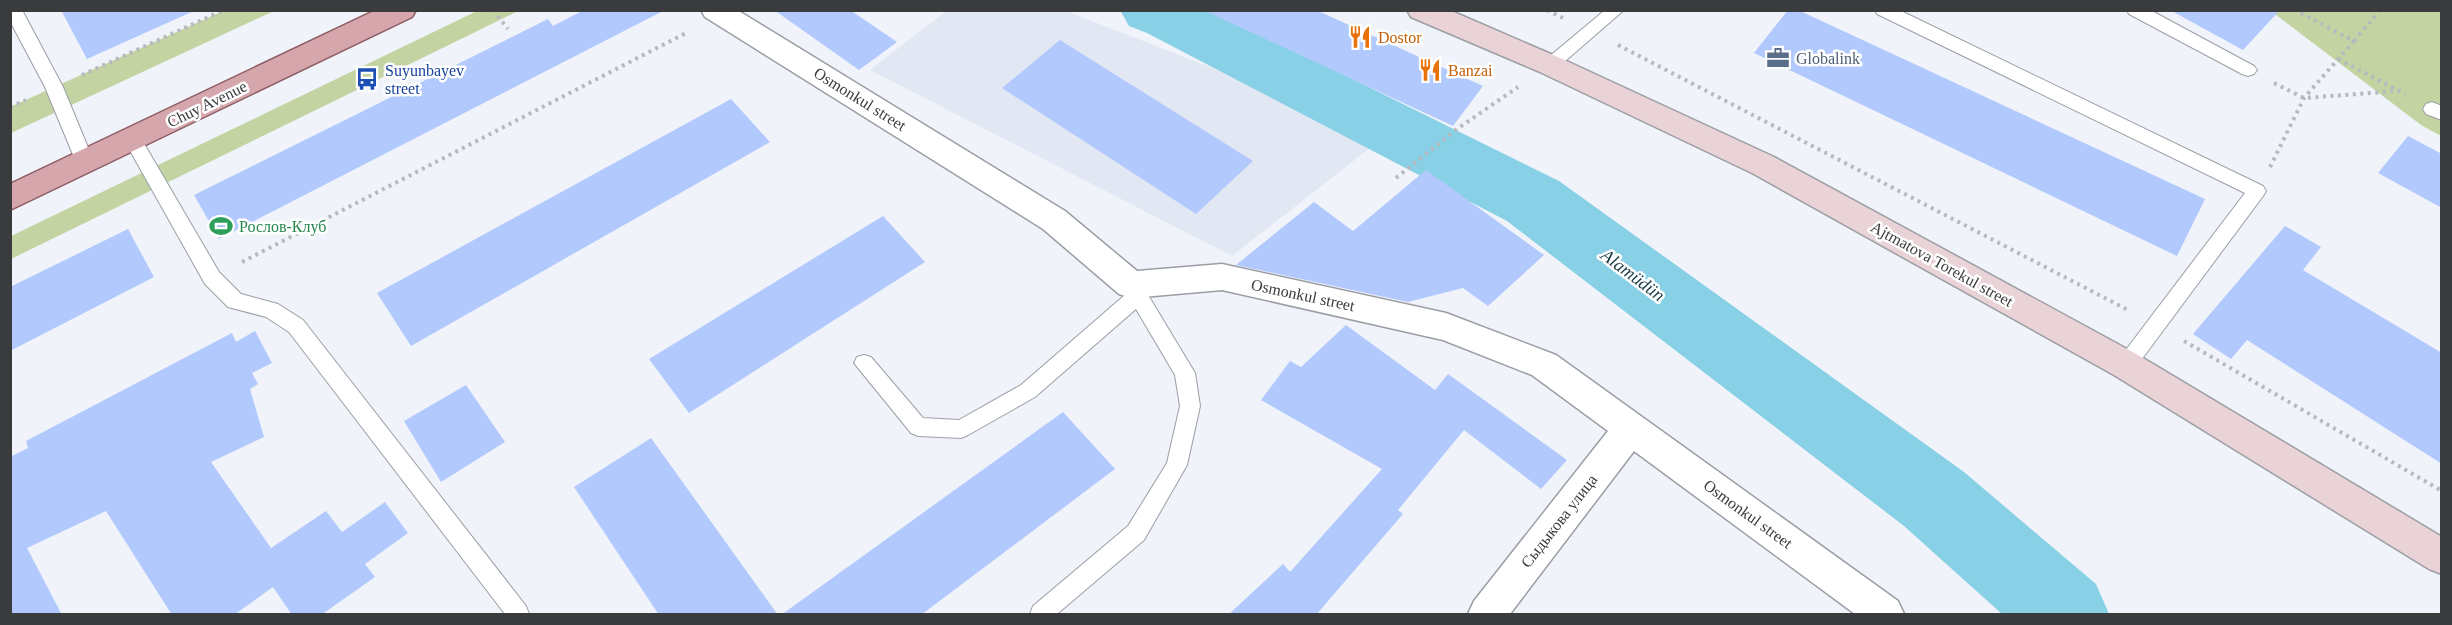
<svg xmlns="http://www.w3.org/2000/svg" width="2452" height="625" font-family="Georgia,serif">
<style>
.built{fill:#e2e7f4}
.green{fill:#c3d4a2}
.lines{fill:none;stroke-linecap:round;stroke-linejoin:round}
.river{fill:#88d0e5;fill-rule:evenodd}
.building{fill:#b2c9fd}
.lane-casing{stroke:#9b9ea4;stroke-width:2}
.street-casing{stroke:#9b9ea4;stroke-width:3}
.secondary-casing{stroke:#9b9ea4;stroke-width:3}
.primary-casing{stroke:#8d5c63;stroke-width:3}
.path{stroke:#b7b9be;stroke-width:4;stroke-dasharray:3 4.5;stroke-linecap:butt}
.lane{fill:#fff;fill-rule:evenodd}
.street{fill:#fff;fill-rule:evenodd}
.secondary{fill:#ead3d6;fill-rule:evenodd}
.primary{fill:#d5a7ad;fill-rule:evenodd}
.labels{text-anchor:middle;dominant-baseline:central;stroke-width:5;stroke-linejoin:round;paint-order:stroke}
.food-label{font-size:16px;fill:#c56008;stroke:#fff;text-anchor:start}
.service-label{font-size:16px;fill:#4e5e75;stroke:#fff;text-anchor:start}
.transit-label{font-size:16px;fill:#164399;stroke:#fff;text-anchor:start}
.street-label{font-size:16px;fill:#3a3b3d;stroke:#fff}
.leisure-label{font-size:16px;fill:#27864d;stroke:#fff;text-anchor:start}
.water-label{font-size:18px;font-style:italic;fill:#1c3e47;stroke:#fff}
</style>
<rect width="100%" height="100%" fill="#f0f3f9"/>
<path class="built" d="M946 11H1066L1238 78 1370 148 1232 256 870 70Z"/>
<path class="green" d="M223 11H274L11 133 10 107Z
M477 11H518L11 259V236Z
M2271 11H2441V136L2421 125Z"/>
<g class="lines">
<path class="river" d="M1120 10H1213L1559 181 1964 472 2096 584 2109 614H2002L1904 526 1507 221 1147 33 1129 26Z"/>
</g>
<path class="building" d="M61 10H196L87 59Z
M584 10H665L219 239 194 195 548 19 553 26Z
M774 10H850L897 42 859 70Z
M1203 10H1316L1483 86 1453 126Z
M1788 10H1798L2205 199 2177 256 1754 53Z
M2170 10H2280L2243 50Z
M1060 40 1253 161 1196 214 1002 88Z
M731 99 770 142 411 346 377 293Z
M2408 136 2442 154V208L2378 173Z
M1426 170 1544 255 1488 306 1463 288 1408 302 1236 265 1314 202 1353 231Z
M883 216 925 262 689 413 649 359Z
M2285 226 2321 247 2303 270 2442 353V464L2247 340 2231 359 2193 334Z
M128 229 154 277 10 351V287Z
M1346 325 1435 390 1448 374 1567 460 1541 489 1464 430 1398 510 1403 514 1316 615H1228L1283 564 1290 572 1382 469 1261 400 1290 361 1301 367Z
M255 331 272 363 252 373 258 384 250 389 264 437 211 462 271 548 326 511 342 532 385 502 408 533 365 564 375 577 321 615H292L273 587 234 615H172L106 511 27 548 62 615H10V457L28 448 26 441 232 333 236 342Z
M466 385 505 442 441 482 404 421Z
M1063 412 1115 469 921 615H781Z
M651 438 778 615H659L574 487Z"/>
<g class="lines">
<g class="lane-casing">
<path id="lane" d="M10 10H22L63 87 94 162 91 167 85 169 79 167 76 162 45 87 10 21Z
M1605 10H1624L1556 69 1550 71 1544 69 1541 65 1544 61Z
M1875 10H1899L2263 186 2266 191 2263 196 2133 371 2126 374 2119 371 2116 365 2119 359 2245 193 1877 14Z
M2127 10H2150L2254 66 2257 70 2254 74 2248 76 2242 74 2129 14Z
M2432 102 2442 106V120L2426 114 2423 109 2426 104Z
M133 133 139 135 219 272 241 294 278 304 303 320 526 606 529 614H505L289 332 266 317 228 307 205 284 124 140 127 135Z
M1132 279 1139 281 1145 290 1195 373 1200 406 1187 465 1144 540 1057 614H1030L1033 606 1128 526 1167 463 1180 406 1175 375 1136 309 1035 397 968 435 961 438 918 436 911 433 854 363 857 357 864 355 871 357 923 418 959 420 1021 385 1126 294 1122 287 1125 281Z"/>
</g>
<g class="street-casing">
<path id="street" d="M701 10H737L1065 211 1137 271 1222 264 1446 313 1556 355 1898 601 1904 614H1855L1634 451 1510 614H1468L1474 601 1608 431 1532 375 1443 340 1222 290 1131 298 1119 294 1043 229 705 17Z"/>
</g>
<g class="secondary-casing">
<path id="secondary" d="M1407 10H1449L1560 58 1774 157 2138 355 2442 537V574L2429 569 2114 375 1752 173 1540 72 1411 17Z"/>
</g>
<g class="primary-casing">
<path id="primary" d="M376 10H416L412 17 10 210V184Z"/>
</g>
<path class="path" d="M493 10 508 29
M1547 10 1563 18
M2354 41 2380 10
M1618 45 2128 310
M2338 59 2405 94
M82 75 224 10
M2274 83 2304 98 2398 91
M10 107 26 100
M2270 167 2304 98 2354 41 2295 10
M1396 178 1457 129 1518 87
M242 262 688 32
M2184 341 2442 491"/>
<use href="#lane" class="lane"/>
<use href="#street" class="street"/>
<use href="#secondary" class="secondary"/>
<use href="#primary" class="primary"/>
</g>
<defs>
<g id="restaurant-bare" transform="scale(1.8)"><path d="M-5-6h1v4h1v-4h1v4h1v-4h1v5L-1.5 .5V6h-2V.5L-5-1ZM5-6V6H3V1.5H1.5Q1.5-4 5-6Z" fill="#e8710a" stroke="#fff" stroke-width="2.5" paint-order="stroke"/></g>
<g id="office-bare" transform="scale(1.8)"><path d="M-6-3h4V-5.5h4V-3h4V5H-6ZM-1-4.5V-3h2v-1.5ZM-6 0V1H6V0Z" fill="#5c6f8a" stroke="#fff" stroke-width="2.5" paint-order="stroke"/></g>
<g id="bus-bare" transform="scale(1.8)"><path d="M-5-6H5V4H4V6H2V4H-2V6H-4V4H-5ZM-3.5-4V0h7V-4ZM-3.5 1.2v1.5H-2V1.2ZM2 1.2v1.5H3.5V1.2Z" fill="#1a4fb4" stroke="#fff" stroke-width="2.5" paint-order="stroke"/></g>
<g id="stadium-bare" transform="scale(1.8)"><path d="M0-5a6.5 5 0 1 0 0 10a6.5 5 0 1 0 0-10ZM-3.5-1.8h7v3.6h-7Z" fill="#2e9e5b" stroke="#fff" stroke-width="2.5" paint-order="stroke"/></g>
</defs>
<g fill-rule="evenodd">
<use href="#restaurant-bare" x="1360" y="37"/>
<use href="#office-bare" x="1778" y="58"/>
<use href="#restaurant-bare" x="1430" y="70"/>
<use href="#bus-bare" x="367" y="79"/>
<use href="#stadium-bare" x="221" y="226"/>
</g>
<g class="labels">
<g class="food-label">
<text x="1378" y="37">Dostor</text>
<text x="1448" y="70">Banzai</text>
</g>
<g class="service-label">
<text x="1796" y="58">Globalink</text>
</g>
<g class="transit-label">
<text x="385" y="70">Suyunbayev<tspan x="385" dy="18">street</tspan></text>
</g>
<g class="street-label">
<text transform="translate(860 99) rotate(32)">Osmonkul street</text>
<text transform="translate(207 104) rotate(-26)">Chuy Avenue</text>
<text transform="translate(1942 264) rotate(29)">Ajtmatova Torekul street</text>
<text transform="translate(1303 295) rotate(12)">Osmonkul street</text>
<text transform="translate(1748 514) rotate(36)">Osmonkul street</text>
<text transform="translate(1559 521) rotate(-52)">Сыдыкова улица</text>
</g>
<g class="leisure-label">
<text x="239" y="226">Рослов-Клуб</text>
</g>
<g class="water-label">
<text transform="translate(1633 275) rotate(37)">Alamüdün</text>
</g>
</g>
<rect width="2452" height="625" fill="none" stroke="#3a3b3d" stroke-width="24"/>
</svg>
